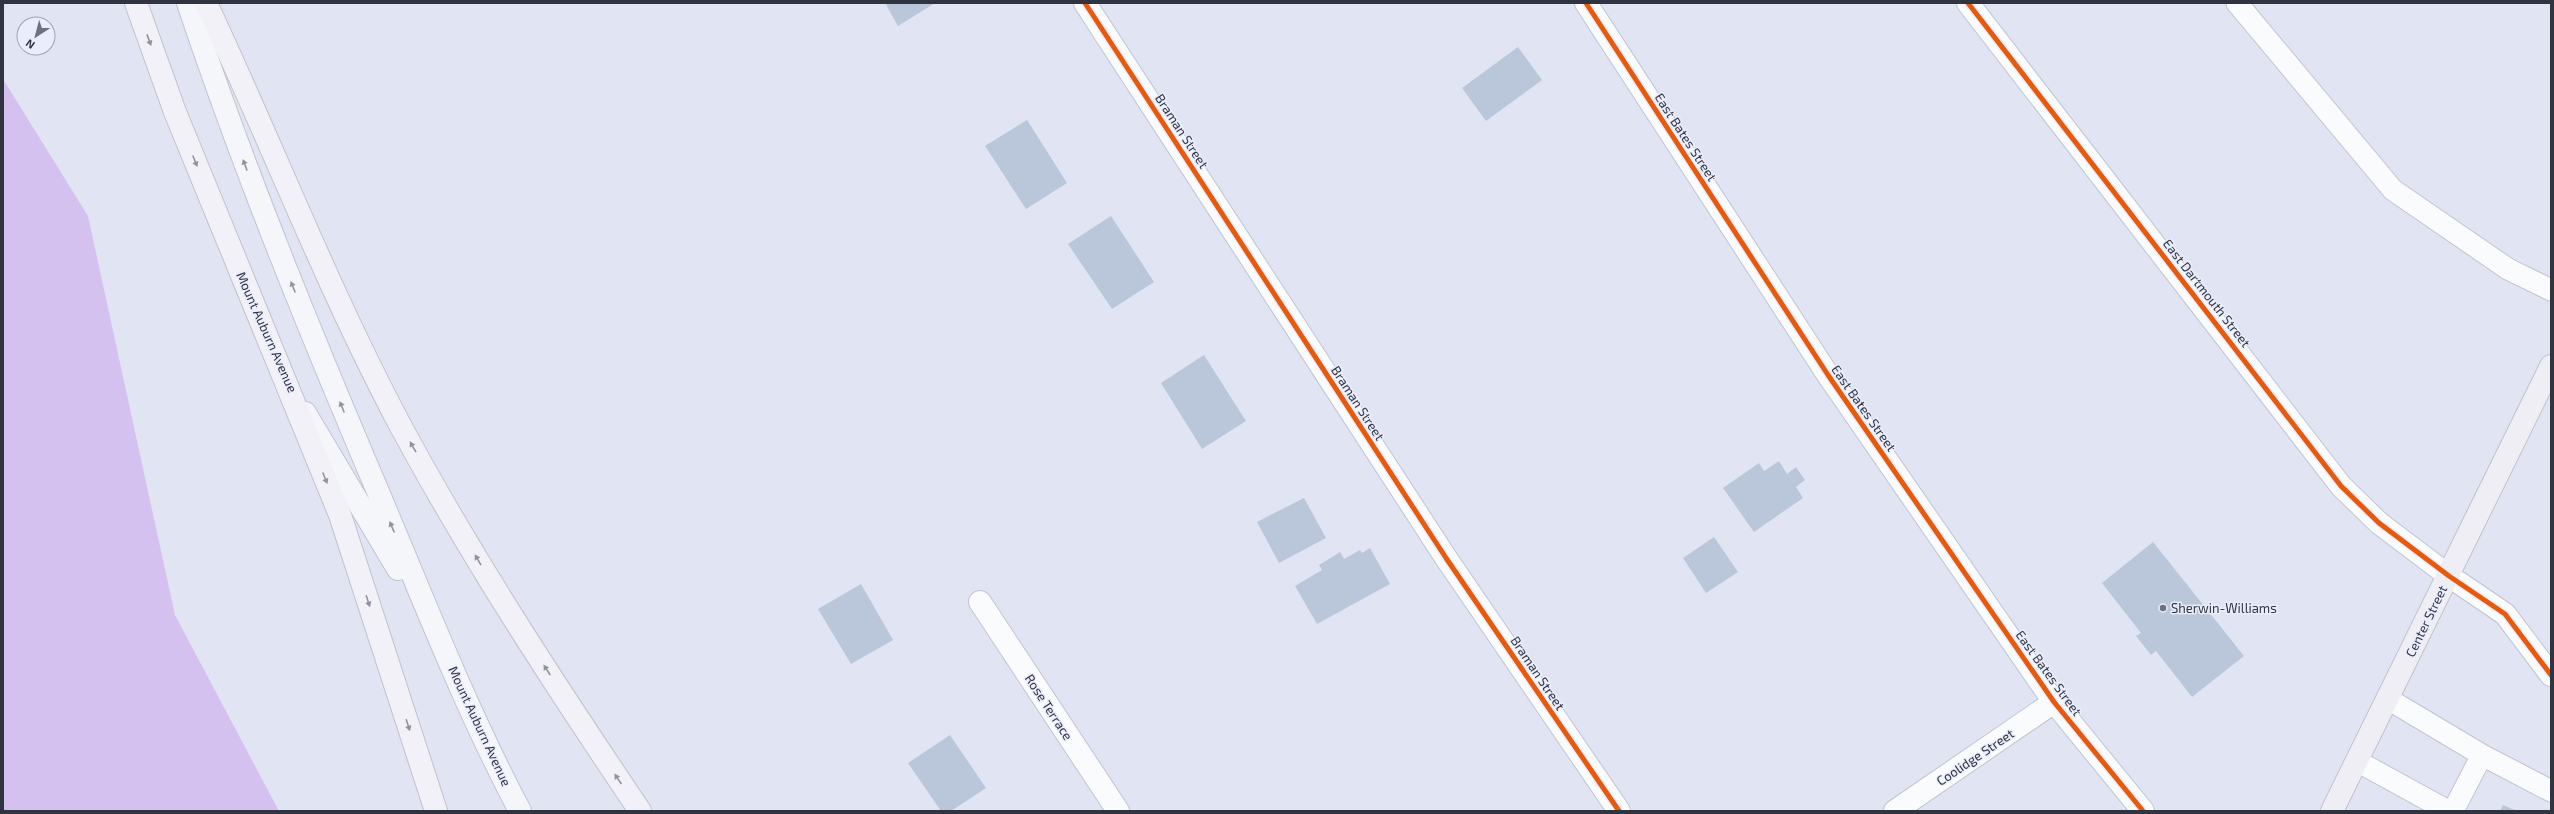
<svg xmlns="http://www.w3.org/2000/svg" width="2554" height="814" font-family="'Exo 2',sans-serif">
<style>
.green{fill:#d5c1ef}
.building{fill:#bac6da}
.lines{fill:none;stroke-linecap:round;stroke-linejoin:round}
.service-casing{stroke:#c0c3d0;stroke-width:23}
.minor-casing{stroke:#c0c3d0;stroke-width:24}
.secondary-casing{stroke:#c0c3d0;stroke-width:24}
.primary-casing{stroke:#c0c1ca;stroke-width:24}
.trunk-casing{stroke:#c0c1ca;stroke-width:24}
.service{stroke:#fafbfd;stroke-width:21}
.minor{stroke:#fafbfd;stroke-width:22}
.secondary{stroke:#f5f6fa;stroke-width:22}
.primary{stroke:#f1f1f7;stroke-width:22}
.trunk{stroke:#eeeef4;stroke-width:22}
.cycleway-casing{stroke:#eaeefc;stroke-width:8}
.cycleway{stroke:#e8590c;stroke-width:5}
.oneway{fill:#90929c}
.oneway2{fill:#92949d}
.poi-dot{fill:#6e717f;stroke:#eaeefc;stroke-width:1.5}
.labels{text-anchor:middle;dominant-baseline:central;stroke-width:3;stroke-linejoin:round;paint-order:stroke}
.street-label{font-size:13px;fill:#303340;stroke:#eaeefc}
.poi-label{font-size:13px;fill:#303340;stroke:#eaeefc;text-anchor:start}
</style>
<rect width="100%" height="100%" fill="#e1e5f3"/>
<path class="green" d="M3 79 88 216 175 615 279 811H3Z"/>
<path class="building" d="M885 3H935L898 26Z
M1518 47 1542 80 1486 121 1462 88Z
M1027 120 1067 183 1026 209 985 146Z
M1111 216 1154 282 1112 309 1068 244Z
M1204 355 1246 421 1202 449 1161 383Z
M1779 461 1787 474 1796 467 1805 480 1796 487 1803 498 1754 532 1723 488 1759 463 1764 471Z
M1304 498 1326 538 1279 563 1257 522Z
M1714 537 1738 572 1706 593 1683 558Z
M2153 542 2244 656 2192 697 2156 651 2151 655 2136 636 2141 633 2102 583Z
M1370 548 1390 584 1317 624 1295 586 1322 570 1319 565 1340 552 1344 559 1360 550 1362 553Z
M861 584 893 640 851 664 818 609Z
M950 735 986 788 951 811H941L908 763Z
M2503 805 2517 811H2500Z"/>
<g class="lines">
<g class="service-casing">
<path id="service" d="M2237 3 2393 190 2508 269 2551 290
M2388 699 2482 755
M2357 761 2448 811
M2453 811 2482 755 2551 791"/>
</g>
<g class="minor-casing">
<path id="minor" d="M1085 3 1446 558 1619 811
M1586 3 1828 375 2054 702 2143 811
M1968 3 2341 486 2379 523 2449 576 2505 614 2551 675
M980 602 1118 811
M1895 811 2054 702"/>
</g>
<g class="secondary-casing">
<path id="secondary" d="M188 3C244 170 310 332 379 494 424 601 466 709 520 811
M305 413 398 569"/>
</g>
<g class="primary-casing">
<path id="primary" d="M136 3 175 112 340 515 436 811
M206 3C271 142 327 287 399 423 471 557 555 685 640 811"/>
</g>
<g class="trunk-casing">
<path id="trunk" d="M2332 811 2551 366"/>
</g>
<use href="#service" class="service"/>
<use href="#minor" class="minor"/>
<use href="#secondary" class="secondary"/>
<use href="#primary" class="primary"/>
<use href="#trunk" class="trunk"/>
<g class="cycleway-casing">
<path id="cycleway" d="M1085 3 1446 558 1619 811
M1586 3 1828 375 2054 702 2143 811
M1968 3 2341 486 2379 523 2449 576 2505 614 2551 675"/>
</g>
<use href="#cycleway" class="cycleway"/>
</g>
<defs><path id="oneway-solid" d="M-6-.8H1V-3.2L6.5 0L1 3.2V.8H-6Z"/></defs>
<g class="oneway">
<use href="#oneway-solid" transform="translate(149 40) rotate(70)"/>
<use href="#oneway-solid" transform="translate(195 161) rotate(68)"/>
<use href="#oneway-solid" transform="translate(413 447) rotate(-120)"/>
<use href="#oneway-solid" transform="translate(325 478) rotate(68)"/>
<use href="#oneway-solid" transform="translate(478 560) rotate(-120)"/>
<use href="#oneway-solid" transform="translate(368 601) rotate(72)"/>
<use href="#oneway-solid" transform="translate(547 670) rotate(-123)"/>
<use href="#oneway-solid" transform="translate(408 725) rotate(72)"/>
<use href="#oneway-solid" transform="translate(618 779) rotate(-124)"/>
</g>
<g class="oneway2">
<use href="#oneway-solid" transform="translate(245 165) rotate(-110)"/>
<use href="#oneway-solid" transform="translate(293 287) rotate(-112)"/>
<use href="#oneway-solid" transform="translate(342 407) rotate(-112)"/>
<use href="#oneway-solid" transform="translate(392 527) rotate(-113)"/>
</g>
<circle class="poi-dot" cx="2163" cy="608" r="4"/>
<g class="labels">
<g class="street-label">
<text transform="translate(1182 131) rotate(57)">Braman Street</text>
<text transform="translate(1686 137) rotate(57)">East Bates Street</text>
<text transform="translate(2207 293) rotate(52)">East Dartmouth Street</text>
<text transform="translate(267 332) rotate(66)">Mount Auburn Avenue</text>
<text transform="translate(1358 403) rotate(57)">Braman Street</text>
<text transform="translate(1864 408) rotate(55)">East Bates Street</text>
<text transform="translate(2426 621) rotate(-64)">Center Street</text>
<text transform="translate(1538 673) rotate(56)">Braman Street</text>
<text transform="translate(2049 673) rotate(54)">East Bates Street</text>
<text transform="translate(1049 707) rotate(57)">Rose Terrace</text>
<text transform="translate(480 726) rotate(65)">Mount Auburn Avenue</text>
<text transform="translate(1975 757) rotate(-34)">Coolidge Street</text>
</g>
<g class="poi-label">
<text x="2171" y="608">Sherwin-Williams</text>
</g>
</g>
<rect width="2554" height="814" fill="none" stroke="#303340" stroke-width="8"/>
<g transform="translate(36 36) rotate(216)"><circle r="19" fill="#eaeefc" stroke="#a0a3b1"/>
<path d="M0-3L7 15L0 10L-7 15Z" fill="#6e717f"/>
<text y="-6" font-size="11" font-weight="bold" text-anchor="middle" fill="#303340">N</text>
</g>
</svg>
